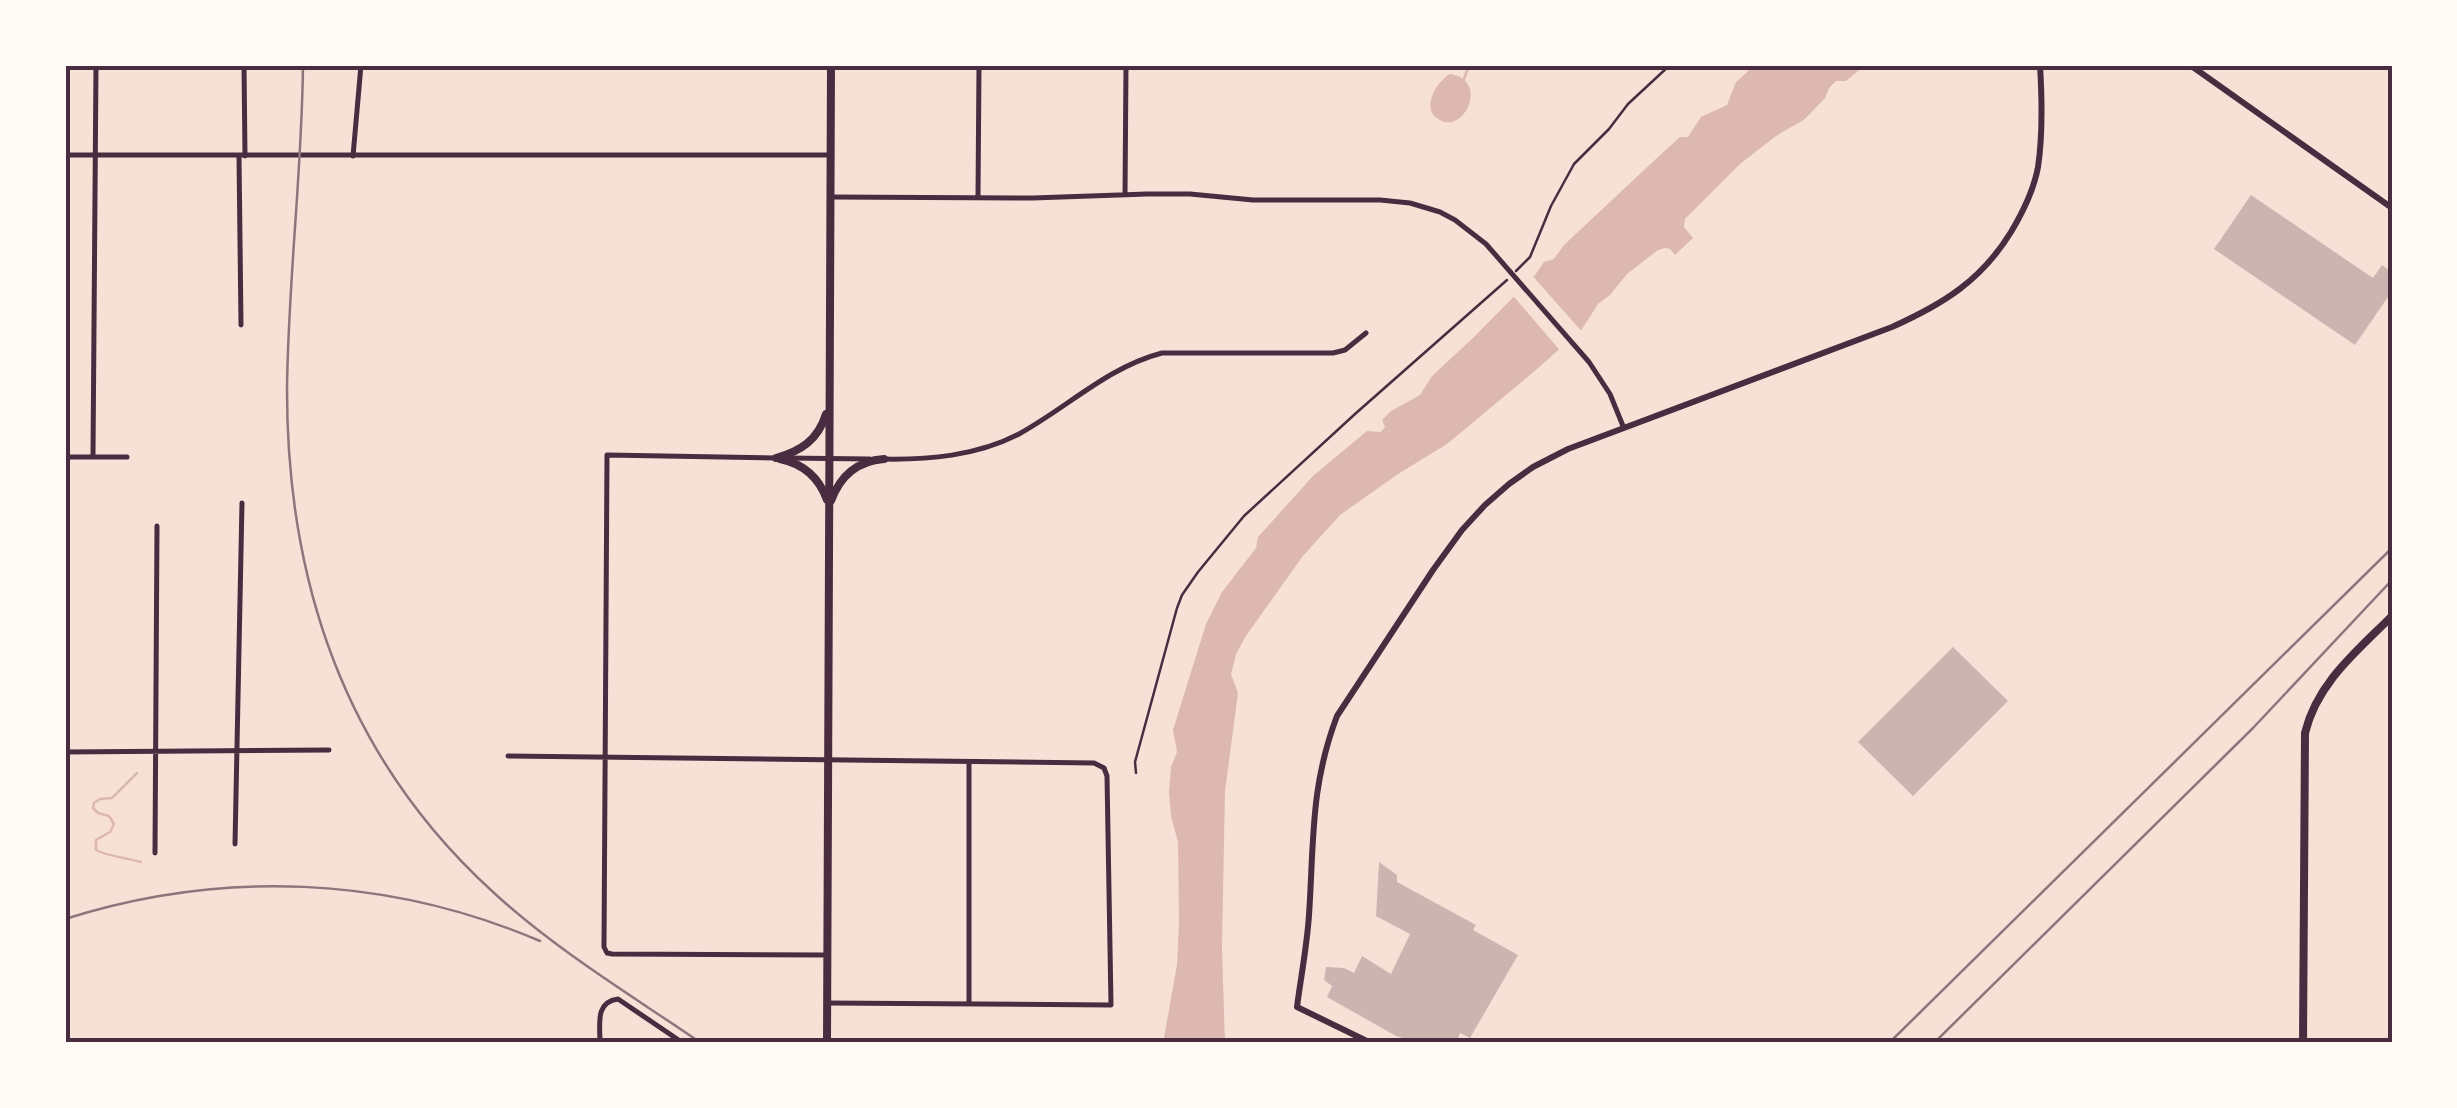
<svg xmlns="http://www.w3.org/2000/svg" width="2457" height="1108" font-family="Commissioner,sans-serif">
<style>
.water{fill:#dcb8b0}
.pier{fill:#f7e1d7}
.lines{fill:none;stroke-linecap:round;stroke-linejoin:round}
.stream{stroke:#dcb8b0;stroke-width:2.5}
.building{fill:#ccb4b1}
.path{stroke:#4a2c40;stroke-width:2.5}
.minor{stroke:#4a2c40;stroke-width:5}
.tertiary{stroke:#4a2c40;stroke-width:6}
.secondary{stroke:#4a2c40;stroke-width:8}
.rail{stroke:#8f747c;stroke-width:2.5}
.neatline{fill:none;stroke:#4a2c40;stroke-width:4}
</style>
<rect width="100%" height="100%" fill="#f7e1d7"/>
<path class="water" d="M1755 65H1865L1846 81H1836L1829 88 1825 98 1805 119 1776 136 1740 164 1685 219 1684 227 1693 238 1675 255 1670 249 1665 248 1658 250 1627 274 1610 295 1598 304 1582 329 1537 369 1447 444 1398 474 1340 515 1302 557 1246 636 1236 654 1231 674 1238 693 1225 791 1222 948 1225 1043H1163L1177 965 1179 923 1178 842 1171 816 1169 792 1171 767 1177 752 1173 730 1206 624 1222 592 1256 548 1258 537 1313 476 1367 431 1381 432 1385 427 1382 420 1391 411 1420 395 1432 376 1474 337 1535 275 1544 262 1554 259 1564 245 1659 156 1680 137H1688L1701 117 1727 105 1736 82Z
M1450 74C1490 80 1464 134 1440 120 1419 110 1437 81 1450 74Z"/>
<path class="pier" d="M1530 273 1584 334 1563 354 1510 292Z"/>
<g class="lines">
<path class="stream" d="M1464 79 1469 65
M137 773 112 798 100 799 94 803 93 808 98 813 109 816 114 824 110 832 96 840V850C107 856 127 858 141 862"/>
</g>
<path class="building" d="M2251 195 2373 278 2382 265 2392 272V291L2355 345 2214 249Z
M1953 647 2008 701 1913 796 1858 742Z
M1379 862 1397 875V882L1476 925 1473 930 1518 955 1470 1038 1460 1033 1456 1043H1419L1396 1036 1327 997 1332 986 1324 980 1326 967 1344 968 1354 973 1362 956 1391 974 1410 934 1376 916Z"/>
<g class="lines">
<path class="path" d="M1516 271 1530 257 1551 206 1574 164 1609 129 1628 104 1670 65
M1136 773 1135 762 1177 608 1182 595 1198 572 1244 516 1355 414 1507 280"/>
<path class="minor" d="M244 65 245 156
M65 155H831
M239 156 241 325
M353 156 361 65
M1125 195 1126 65
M831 197 1033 198 1147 194H1190L1253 200H1380L1410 203 1440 212 1455 220 1486 244 1589 362 1610 394 1623 426
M978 197 979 65
M65 457H127
M93 457 96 65
M775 458 607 455 604 947 607 953 612 954 827 955
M786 458 870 459
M881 459C928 460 977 456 1019 434 1068 407 1108 367 1162 353H1333L1345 350 1366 333
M65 752 329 750
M508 756 1094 763 1104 768 1107 776 1111 1005 827 1003
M235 844 242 503
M155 853 157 526
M969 1004V762
M600 1043C600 1024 595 1002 618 999L683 1043"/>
<path class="tertiary" d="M2190 65 2392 208
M1371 1043 1297 1007C1301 976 1307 946 1309 915 1314 842 1310 787 1337 716L1433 570 1462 530 1485 505 1509 484 1533 467 1568 449 1892 327C1943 304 1981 281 2011 232 2023 212 2034 189 2038 167 2043 134 2042 98 2040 65"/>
<path class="secondary" d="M776 458C801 451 818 440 826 414
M780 459C804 464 819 477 827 500
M831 501C840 476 857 461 884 459
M827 1043 831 65
M2303 1043 2305 733C2317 683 2357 651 2392 616"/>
<path class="rail" d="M303 65C302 173 288 282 287 390 287 585 347 759 493 892 556 950 631 995 701 1043
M65 919C222 869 388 876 540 941
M1889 1043 2392 548
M1934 1043 2253 728 2392 580"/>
</g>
<rect width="2457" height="1108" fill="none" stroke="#fffaf5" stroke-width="135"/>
<rect x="68" y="68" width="2322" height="972" class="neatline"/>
</svg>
